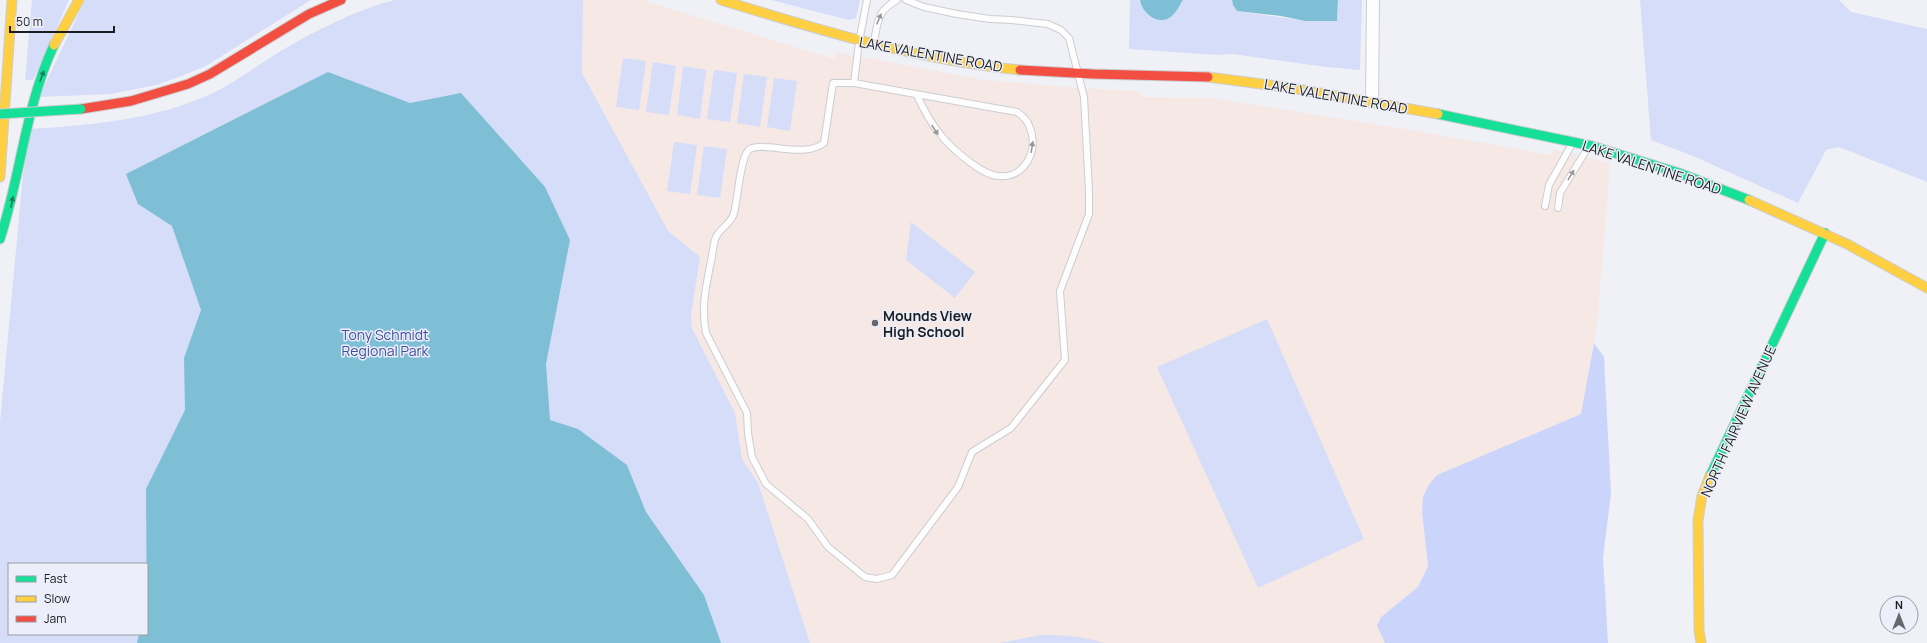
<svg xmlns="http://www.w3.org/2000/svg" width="1927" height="643" font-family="Manrope,sans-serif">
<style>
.education{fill:#f5e8e5}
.green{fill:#d6ddf9;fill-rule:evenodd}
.forest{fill:#cbd4fb}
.water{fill:#7fbfd5}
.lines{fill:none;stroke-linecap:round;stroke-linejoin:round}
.lane-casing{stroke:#cccdd2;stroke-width:8}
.street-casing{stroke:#cccdd2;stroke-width:14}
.fast-casing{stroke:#cccdd2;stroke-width:11}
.slow-casing{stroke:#cccdd2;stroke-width:11}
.jam-casing{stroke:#cccdd2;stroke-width:11}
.lane{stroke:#fdfdfe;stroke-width:6}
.street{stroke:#fdfdfe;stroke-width:12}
.fast{stroke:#16e098;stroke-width:9}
.slow{stroke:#ffcf43;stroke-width:9}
.jam{stroke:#f24e42;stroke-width:9}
.fast-bridge-casing{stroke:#cccdd2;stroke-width:11;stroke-linecap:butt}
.fast-bridge{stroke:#16e098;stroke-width:9}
.oneway{fill:#98989a}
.oneway2{fill:#197e5c}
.poi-dot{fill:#66676b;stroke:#eceffa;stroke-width:1.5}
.labels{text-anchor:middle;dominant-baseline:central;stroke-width:3;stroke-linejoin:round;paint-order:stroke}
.street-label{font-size:14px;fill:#1c1d20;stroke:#eceffa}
.poi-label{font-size:14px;font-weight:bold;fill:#1c1d20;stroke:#eceffa;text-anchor:start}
.park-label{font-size:14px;fill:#424e9b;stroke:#eceffa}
</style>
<rect width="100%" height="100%" fill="#f0f1f6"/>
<path class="education" d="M583 0H642L834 59 837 52 978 79 1064 87 1138 91 1143 97 1212 98 1405 129 1551 155 1554 149 1610 163 1598 317 1582 414 1437 475 1423 497 1422 512 1428 566 1418 587 1381 617 1377 627 1385 643H810L758 483 742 459 735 413 692 328 691 316 700 257 668 232 582 73Z"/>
<path class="green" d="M32 0H69L33 80H25Z
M85 0H311L206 66 184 75 156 85 111 94 39 97Z
M394 0H583L582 73 668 231 700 257 691 316 692 328 735 413 742 459 758 483 810 643H0V422L23 174 30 129C92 125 153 120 211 94 233 84 255 67 276 54 312 32 353 11 394 0ZM9 564H147V634H9Z
M771 0H860L856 18 849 20Z
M1130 0H1140L1141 3 1172 16 1183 0H1232L1233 5 1237 11 1305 21H1337L1338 0H1362L1360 70 1326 67 1233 54 1217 55 1129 49Z
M1640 0H1839L1851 12 1927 29V182L1839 147 1826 150 1798 203 1693 156 1651 140Z
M623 58 646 61 639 110 616 107Z
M653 62 676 66 669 115 646 112Z
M683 66 706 70 700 119 677 115Z
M714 70 737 73 730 122 707 119Z
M744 74 767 77 760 127 737 123Z
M774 78 797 81 790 131 767 127Z
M674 142 697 145 690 194 667 191Z
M704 146 727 149 720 198 697 195Z
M911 222 975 272 955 298 906 260Z
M1267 319 1364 539 1258 588 1157 367Z
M1041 635C1063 635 1083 636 1104 643H999Z"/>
<path class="forest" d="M1594 343 1604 357 1611 494 1603 557 1608 643H1385L1377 626 1381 617 1418 587 1428 566 1422 512 1423 497 1428 486 1437 475 1581 414Z"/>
<path class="water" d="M1140 0H1183C1179 6 1175 15 1169 18 1156 25 1142 12 1140 0Z
M1232 0H1338L1337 21H1305L1281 16 1237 11 1233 5Z
M328 72 410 103 461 93 545 187 570 240 546 364 550 420 578 429 627 465 646 512 704 595 721 643H137L139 634H147L146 489 185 410 184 358 201 310 172 226 138 204 126 174Z"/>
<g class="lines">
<g class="lane-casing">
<path id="lane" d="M867 0 859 42 854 83 1017 112C1023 116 1028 121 1030 128 1039 150 1025 179 998 176 988 175 979 169 971 163 944 143 931 126 917 95
M874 42C878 21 877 11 897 0
M854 83H833L824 143C804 159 765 141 750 149 740 154 738 200 734 213 732 223 720 228 716 237 713 244 713 253 711 261 706 287 701 306 706 333L747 413 748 433 752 457 766 484 808 519 828 547 865 577 877 579 892 575 958 487 972 452 1011 428 1065 360 1060 291 1089 214V191L1084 97 1069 38 1061 30 1048 24 1012 20 990 19 957 14 924 7 906 0
M1545 206 1549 185 1573 142
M1558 208 1560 193 1589 146"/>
</g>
<g class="street-casing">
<path id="street" d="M1372 102 1373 0"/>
</g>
<g class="fast-casing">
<path id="fast" d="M1438 114 1592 146 1679 173 1749 200
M0 239C21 175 25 107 54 45
M1710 476 1825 233"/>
</g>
<g class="slow-casing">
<path id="slow" d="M721 0C819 30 917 60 1020 70
M54 45 79 0
M1208 77 1292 88 1438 114
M0 177 12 0
M1749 200 1847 244 1927 288
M1701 643 1699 630 1698 520 1702 496 1710 476"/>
</g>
<g class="jam-casing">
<path id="jam" d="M1020 70 1093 74 1208 77
M81 109 131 101 188 84 210 74 309 14 341 0"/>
</g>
<use href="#lane" class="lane"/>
<use href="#street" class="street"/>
<use href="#fast" class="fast"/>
<use href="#slow" class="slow"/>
<use href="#jam" class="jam"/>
<g class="fast-bridge-casing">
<path id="fast-bridge" d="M0 114 81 109"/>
</g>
<use href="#fast-bridge" class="fast-bridge"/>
</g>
<defs><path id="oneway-solid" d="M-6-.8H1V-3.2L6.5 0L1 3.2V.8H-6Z"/></defs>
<g class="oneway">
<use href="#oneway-solid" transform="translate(879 19) rotate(-68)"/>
<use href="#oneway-solid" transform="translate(935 130) rotate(57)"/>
<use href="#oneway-solid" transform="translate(1032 147) rotate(-81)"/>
<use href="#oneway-solid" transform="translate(1571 175) rotate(-59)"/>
</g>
<g class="oneway2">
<use href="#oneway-solid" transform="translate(42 76) rotate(-70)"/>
<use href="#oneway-solid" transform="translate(12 202) rotate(-79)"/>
</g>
<circle class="poi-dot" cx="875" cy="323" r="4"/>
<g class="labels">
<g class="street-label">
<text transform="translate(931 54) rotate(10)">LAKE VALENTINE ROAD</text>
<text transform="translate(1336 96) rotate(10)">LAKE VALENTINE ROAD</text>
<text transform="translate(1652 167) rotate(18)">LAKE VALENTINE ROAD</text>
<text transform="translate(1738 421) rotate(-66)">NORTH FAIRVIEW AVENUE</text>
</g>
<g class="poi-label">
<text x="883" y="315">Mounds View<tspan x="883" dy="16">High School</tspan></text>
</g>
<g class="park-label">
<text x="385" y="334">Tony Schmidt<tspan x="385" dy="16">Regional Park</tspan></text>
</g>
</g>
<rect x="8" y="563" width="140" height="72" fill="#eceffa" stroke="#999ba3"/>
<rect x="16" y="576" width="20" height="6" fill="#16e098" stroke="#999ba3"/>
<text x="44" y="583" font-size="12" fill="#1c1d20">Fast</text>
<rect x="16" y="596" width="20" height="6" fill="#ffcf43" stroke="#999ba3"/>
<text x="44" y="603" font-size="12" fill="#1c1d20">Slow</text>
<rect x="16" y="616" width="20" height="6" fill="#f24e42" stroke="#999ba3"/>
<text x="44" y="623" font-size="12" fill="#1c1d20">Jam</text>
<g transform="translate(1899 615)"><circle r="19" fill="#eceffa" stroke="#999ba3"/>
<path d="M0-3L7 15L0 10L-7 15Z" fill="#66676b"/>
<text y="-6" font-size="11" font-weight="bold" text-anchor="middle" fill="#1c1d20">N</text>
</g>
<path d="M10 26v6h104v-6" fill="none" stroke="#1c1d20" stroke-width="2"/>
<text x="16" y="26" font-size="12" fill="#1c1d20" stroke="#eceffa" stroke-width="3" paint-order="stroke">50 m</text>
</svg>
